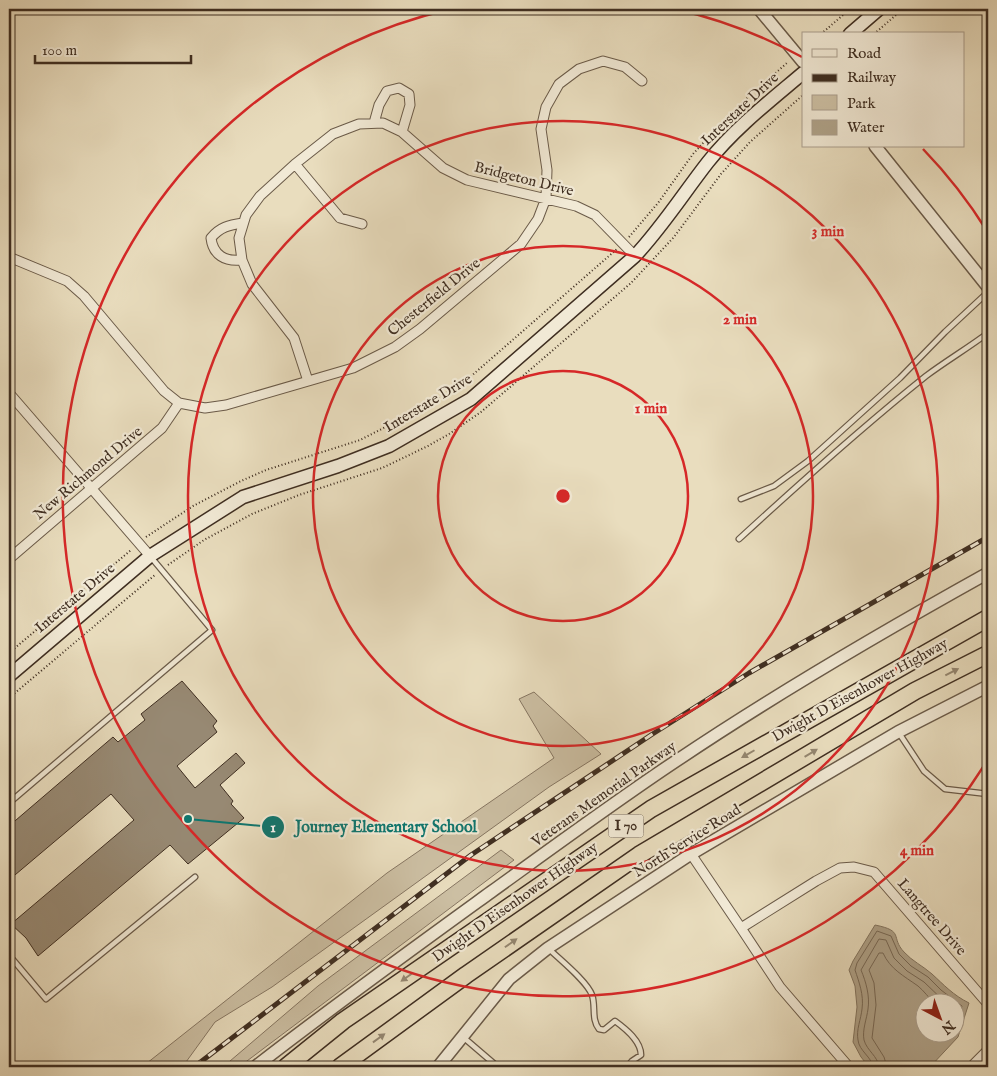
<svg xmlns="http://www.w3.org/2000/svg" width="997" height="1076" font-family="'IM FELL English',serif">
<style>
.green{fill:#ccbfa3;stroke:#867662}
.water{fill:#afa289;stroke:#82745f;fill-rule:evenodd}
.lines{fill:none;stroke-linecap:round;stroke-linejoin:round}
.shore{stroke:#776855;stroke-width:1}
.building{fill:#978973;stroke:#3f2e21}
.service-casing{stroke:#6a5a48;stroke-width:7}
.minor-casing{stroke:#6a5a48;stroke-width:11}
.tertiary-casing{stroke:#6a5a48;stroke-width:14}
.secondary-casing{stroke:#3f2e21;stroke-width:15}
.motorway-casing{stroke:#3f2e21;stroke-width:19}
.path{stroke:#3f2e21;stroke-width:2;stroke-dasharray:1 2.5;stroke-linecap:butt}
.service{stroke:#f1e9d5;stroke-width:4.5}
.minor{stroke:#f1e9d5;stroke-width:9}
.tertiary{stroke:#f1e9d5;stroke-width:11}
.secondary{stroke:#f1e9d5;stroke-width:12}
.motorway{stroke:#e9ddbe;stroke-width:16}
.rail-casing{stroke:#3f2e21;stroke-width:5}
.rail{stroke:#f1e9d5;stroke-width:3;stroke-dasharray:9;stroke-linecap:butt}
.oneway{fill:#948670}
.ring{fill:none;stroke:#d62828;stroke-width:2.5}
.labels{text-anchor:middle;dominant-baseline:central;stroke-width:4.5;stroke-linejoin:round;paint-order:stroke}
.shield{fill:#f1e9d5;stroke:#746657;stroke-width:1}
.shield-label{font-size:14px;font-weight:bold;fill:#3f2e21}
.street-label{font-size:15px;fill:#3f2e21;stroke:#f1e9d5}
.centre{fill:#d62828;stroke:#f1e9d5;stroke-width:2.5}
.ring-label{font-size:15px;text-anchor:middle;font-weight:bold;fill:#d62828;stroke:#f1e9d5;stroke-width:4.5;stroke-linejoin:round;paint-order:stroke}
.leader{fill:none;stroke:#0f766e;stroke-width:2}
.callout-dot{fill:#0f766e;stroke:#f1e9d5;stroke-width:2}
.mark-label{font-size:15px;text-anchor:middle;font-weight:bold;fill:#fff}
.callout-label{font-size:16px;text-anchor:middle;font-weight:bold;fill:#0f766e;stroke:#f1e9d5;stroke-width:4.5;stroke-linejoin:round;paint-order:stroke}
</style>
<rect width="100%" height="100%" fill="#e9ddbe"/>
<filter id="stains"><feTurbulence type="fractalNoise" baseFrequency=".004" numOctaves="4"/><feColorMatrix values="0 0 0 0 .2 0 0 0 0 .09 0 0 0 0 .02 0 0 0 .5 -.17"/></filter>
<radialGradient id="worn" r=".72"><stop offset=".6" stop-color="#630" stop-opacity="0"/><stop offset="1" stop-color="#630" stop-opacity=".3"/></radialGradient>
<path class="green" d="M534 692 601 754 549 787 272 987 215 1022 186 1062 176 1067H142L387 873 554 758 519 699Z
M501 850 514 860 239 1067H223L318 986Z"/>
<path class="water" d="M875 925C905 931 890 937 904 952 912 961 923 966 932 974 944 985 953 995 969 1003L958 1037 930 1067H869L861 1057 853 1042 857 1007 855 986 849 970 853 961ZM924 1004H954V1034H924Z"/>
<g class="lines">
<path class="shore" d="M873 1067C872 1057 859 1051 858 1040 856 1030 861 1019 862 1009 864 995 859 982 855 970L857 963 877 931 891 936 899 954 911 966 928 977 941 990 962 1006 954 1032
M879 1067C878 1056 867 1051 864 1040 862 1030 867 1018 868 1009 870 996 866 982 861 970L879 939 886 940 894 958 907 971 924 982 947 1004
M887 1067 884 1057 872 1038 876 1005 874 983 869 970 879 953H883C890 969 904 976 918 986 924 991 929 998 935 1004"/>
</g>
<path class="building" d="M182 681 217 721 213 726 217 732 177 766 195 788 236 753 245 763 220 785 233 801 231 804 244 818 188 864 170 845 38 956 26 938 11 924 134 820 111 794 9 880V826L113 737 118 742 145 720 141 714Z"/>
<g class="lines">
<g class="service-casing">
<path id="service" d="M741 499 774 486 808 461 900 378 945 332 988 292
M739 539C800 483 861 428 926 376 946 361 968 348 988 333
M899 733 924 771 945 789 988 794
M9 803 212 630 150 556
M548 948C559 959 587 981 592 995 596 1006 591 1019 599 1029L604 1030 615 1021C626 1029 641 1041 641 1055L632 1061 627 1067
M9 955 46 999 195 877
M463 1037 498 1067"/>
</g>
<g class="minor-casing">
<path id="minor" d="M374 123 379 105 387 91 399 88 409 94 410 105 402 132
M295 164 340 218 362 224
M9 257 67 281 84 296 164 391 179 403 205 408 226 405 353 368 395 347 420 329 521 244 538 219 546 198 547 170 541 129 546 107 559 84 579 69 603 61 625 67 642 81
M242 260C225 262 213 255 211 238 220 227 229 225 243 223
M308 381 294 338 252 284 242 260 239 238 246 215 260 196 295 164 333 134 359 124 383 123 402 132 443 168 467 180 576 206 595 215 635 256
M9 393 150 556
M9 559 162 428 179 403
M691 854 741 928
M849 1067 780 987 741 928 816 881 840 868 854 867 874 872 988 1004
M971 1067 988 1050"/>
</g>
<g class="tertiary-casing">
<path id="tertiary" d="M759 9 803 62
M875 146 988 287
M255 1067C332 1007 411 950 491 892 552 848 613 803 676 761 777 693 882 632 988 573
M438 1067 509 979 548 948 691 854 898 732 988 686"/>
</g>
<g class="secondary-casing">
<path id="secondary" d="M850 34 879 9
M9 676 150 556 243 497 338 466 389 446 471 399 635 256C663 226 683 194 708 162 735 128 770 101 803 73"/>
</g>
<g class="motorway-casing">
<path id="motorway" d="M286 1067 343 1021 651 809 988 618
M340 1067 466 975 639 855 915 691 988 654"/>
</g>
<path class="path" d="M821 34 850 9
M874 34 903 9
M629 237 658 203 693 154 713 132 745 100 788 62
M146 537 193 506 241 481 266 470 360 440 415 412 469 378 617 249
M168 565 204 540 252 514 299 495 382 468 428 446 449 434 481 412 631 283 674 237 721 174 750 142 803 95
M9 653 131 550
M9 698 156 574"/>
<use href="#service" class="service"/>
<use href="#minor" class="minor"/>
<use href="#tertiary" class="tertiary"/>
<use href="#secondary" class="secondary"/>
<use href="#motorway" class="motorway"/>
<g class="rail-casing">
<path id="rail" d="M194 1067 471 855 651 735 749 673 988 537"/>
</g>
<use href="#rail" class="rail"/>
</g>
<defs><path id="oneway-solid" d="M-6-.8H1V-3.2L6.5 0L1 3.2V.8H-6Z" transform="scale(1.25)"/></defs>
<g class="oneway">
<use href="#oneway-solid" transform="translate(952 672) rotate(-27)"/>
<use href="#oneway-solid" transform="translate(811 753) rotate(-31)"/>
<use href="#oneway-solid" transform="translate(748 754) rotate(150)"/>
<use href="#oneway-solid" transform="translate(511 943) rotate(-35)"/>
<use href="#oneway-solid" transform="translate(407 977) rotate(145)"/>
<use href="#oneway-solid" transform="translate(379 1038) rotate(-36)"/>
</g>
<g class="ring">
<circle cx="563" cy="496" r="125"/>
<circle cx="563" cy="496" r="250"/>
<circle cx="563" cy="496" r="375"/>
<path d="M987 761A500 500 0 1 1 451 9M675 9A500 500 0 0 1 802 57M923 149A500 500 0 0 1 987 231"/>
</g>
<g class="labels">
<rect class="shield" x="608.5" y="814.5" width="35" height="23" rx="4"/>
<g class="shield-label">
<text x="626" y="826">I 70</text>
</g>
<g class="street-label">
<text transform="translate(740 109) rotate(-43)">Interstate Drive</text>
<text transform="translate(524 179) rotate(14)">Bridgeton Drive</text>
<text transform="translate(434 297) rotate(-39)">Chesterfield Drive</text>
<text transform="translate(428 403) rotate(-31)">Interstate Drive</text>
<text transform="translate(88 473) rotate(-40)">New Richmond Drive</text>
<text transform="translate(75 598) rotate(-40)">Interstate Drive</text>
<text transform="translate(860 690) rotate(-29)">Dwight D Eisenhower Highway</text>
<text transform="translate(604 794) rotate(-35)">Veterans Memorial Parkway</text>
<text transform="translate(687 841) rotate(-32)">North Service Road</text>
<text transform="translate(515 902) rotate(-35)">Dwight D Eisenhower Highway</text>
<text transform="translate(932 917) rotate(49)">Langtree Drive</text>
</g>
</g>
<circle cx="563" cy="496" r="8" class="centre"/>
<g class="ring-label">
<text x="828" y="236">3 min</text>
<text x="740" y="324">2 min</text>
<text x="651" y="413">1 min</text>
<text x="917" y="855">4 min</text>
</g>
<path class="leader" d="M188 819L273 827"/>
<g class="callout-dot">
<circle cx="188" cy="819" r="5"/>
<circle cx="273" cy="827" r="12"/>
</g>
<g class="mark-label">
<text x="273" y="832">1</text>
</g>
<g class="callout-label">
<text x="386" y="832">Journey Elementary School</text>
</g>
<rect width="997" height="1076" fill="none" stroke="#e9ddbe" stroke-width="30"/>
<rect x="10" y="10" width="977" height="1056" fill="none" stroke="#3f2e21" stroke-width="2.5"/>
<rect x="15" y="15" width="967" height="1046" fill="none" stroke="#3f2e21"/>
<rect x="802" y="32" width="162" height="115" fill="#f1e9d5" stroke="#aa9e8d"/>
<rect x="812" y="49" width="25" height="8" fill="#f1e9d5" stroke="#aa9e8d"/>
<text x="847" y="58" font-size="15" fill="#3f2e21">Road</text>
<rect x="812" y="74" width="25" height="8" fill="#3f2e21" stroke="#aa9e8d"/>
<text x="847" y="82" font-size="15" fill="#3f2e21">Railway</text>
<rect x="812" y="95" width="25" height="15" fill="#ccbfa3" stroke="#aa9e8d"/>
<text x="847" y="108" font-size="15" fill="#3f2e21">Park</text>
<rect x="812" y="120" width="25" height="15" fill="#afa289" stroke="#aa9e8d"/>
<text x="847" y="132" font-size="15" fill="#3f2e21">Water</text>
<g transform="translate(940 1018) rotate(139)"><circle r="24" fill="#f1e9d5" stroke="#aa9e8d"/>
<path d="M0-4L9 19L0 12L-9 19Z" fill="#8f2418"/>
<text y="-8" font-size="14" font-weight="bold" text-anchor="middle" fill="#3f2e21">N</text>
</g>
<path d="M35 55v8h156v-8" fill="none" stroke="#3f2e21" stroke-width="2.5"/>
<text x="42" y="55" font-size="15" fill="#3f2e21" stroke="#f1e9d5" stroke-width="4" paint-order="stroke">100 m</text>
<rect width="100%" height="100%" filter="url(#stains)"/>
<rect width="100%" height="100%" fill="url(#worn)"/>
</svg>
